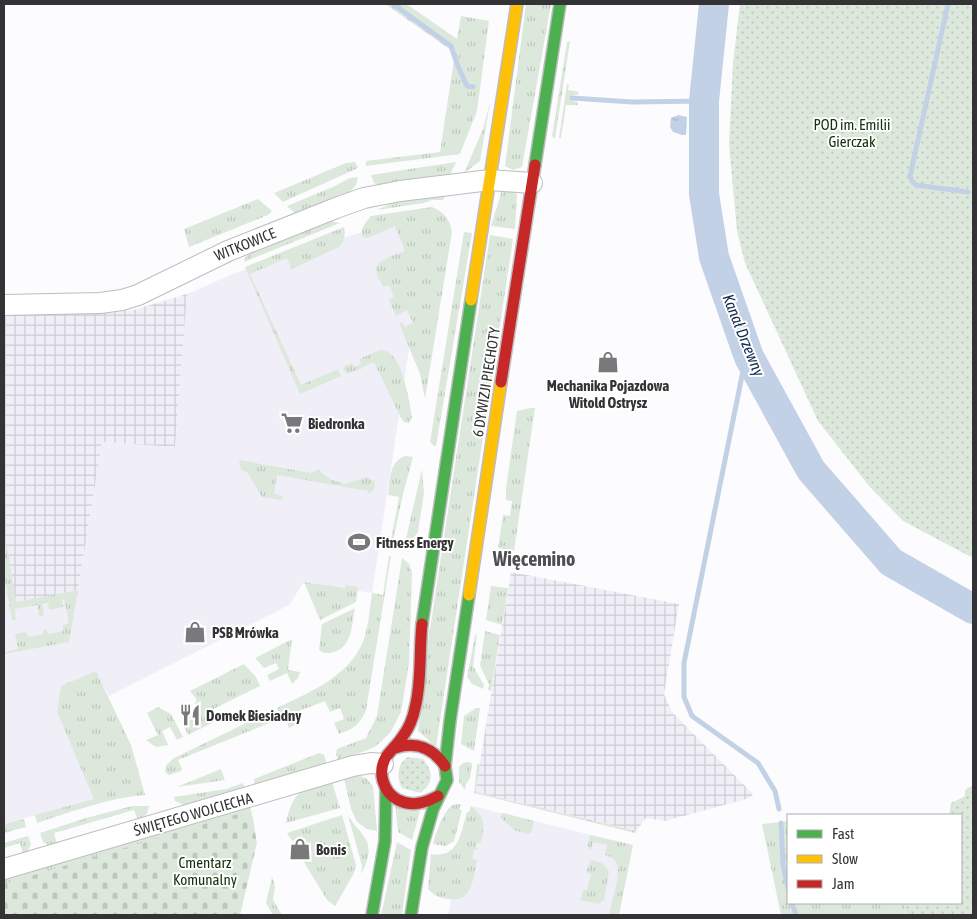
<svg xmlns="http://www.w3.org/2000/svg" width="977" height="919" font-family="'Asap Condensed',sans-serif">
<style>
.built{fill:#f0eef7}
.industrial{fill:url(#industrial-grid)}
.grass{fill:url(#grass-tufts)}
.cemetery{fill:url(#cemetery-stones)}
.garden{fill:url(#garden-dots)}
.water{fill:url(#water-ripples)}
.lines{fill:none;stroke-linecap:round;stroke-linejoin:round}
.stream{stroke:#c3d1e6;stroke-width:5}
.river{stroke:#c3d1e6;stroke-width:30}
.street-casing{stroke:#bdbdbe;stroke-width:22}
.fast-casing{stroke:#bdbdbe;stroke-width:14}
.slow-casing{stroke:#bdbdbe;stroke-width:14}
.jam-casing{stroke:#bdbdbe;stroke-width:14}
.street{stroke:#fff;stroke-width:20}
.fast{stroke:#4caf50;stroke-width:11}
.slow{stroke:#ffc107;stroke-width:11}
.jam{stroke:#c62828;stroke-width:11}
.labels{text-anchor:middle;dominant-baseline:central;stroke-width:4;stroke-linejoin:round;paint-order:stroke}
.park-label{font-size:15px;fill:#123209;stroke:#fff}
.street-label{font-size:15px;fill:#333335;stroke:#fff}
.poi-label{font-size:15px;font-weight:bold;fill:#333335;stroke:#fff;text-anchor:start}
.water-label{font-size:16px;font-style:italic;fill:#122b51;stroke:#fff}
.district-label{font-size:20px;font-weight:bold;fill:#4f4f53;stroke:#fff}
</style>
<defs>
<pattern id="industrial-grid" width="8" height="8" patternUnits="userSpaceOnUse" patternTransform="scale(1.25)"><rect width="8" height="8" fill="#f0eef7"/><path d="M0 4h8M4 0v8" fill="none" stroke="#cecdd4"/></pattern>
<pattern id="grass-tufts" width="24" height="20" patternUnits="userSpaceOnUse" patternTransform="scale(1.25)"><rect width="24" height="20" fill="#dde8dc"/><path d="M3 7l-1-3M5 7V3M7 7l1-3M15 17l-1-3M17 17v-4M19 17l1-3" fill="none" stroke="#bec7bd"/></pattern>
<pattern id="cemetery-stones" width="16" height="16" patternUnits="userSpaceOnUse" patternTransform="scale(1.25)"><rect width="16" height="16" fill="#dde8dc"/><path d="M2 7V4a2 2 0 0 1 4 0v3zM10 15v-3a2 2 0 0 1 4 0v3z" fill="#bec7bd"/></pattern>
<pattern id="garden-dots" width="8" height="8" patternUnits="userSpaceOnUse" patternTransform="scale(1.25)"><rect width="8" height="8" fill="#dde8dc"/><path d="M2 2h.1M6 6h.1" fill="none" stroke="#bec7bd" stroke-width="1.8" stroke-linecap="round"/></pattern>
<pattern id="water-ripples" width="26" height="14" patternUnits="userSpaceOnUse" patternTransform="scale(1.25)"><rect width="26" height="14" fill="#c3d1e6"/><path d="M2 4q2-2 4 0t4 0M15 11q2-2 4 0t4 0" fill="none" stroke="#a8b4c6"/></pattern>
</defs>
<rect width="100%" height="100%" fill="#fcfcfe"/>
<path class="built" d="M430 210 372 593 304 582 289 605 109 696 95 671 57 712 95 799 4 824V548L78 590 102 442 175 447 187 294 235 273Z
M472 806 633 845 619 915H448Z"/>
<path class="industrial" d="M187 294 175 447 102 442 78 590 16 602 7 548H4V315L114 312 133 310Z
M511 572 679 604 664 694 672 712 753 794 750 798 665 821 646 818 636 831 475 792Z"/>
<path class="grass" d="M385 4H408V5L457 39 461 16 489 21 477 111 460 154 366 166V161L440 152 455 53Z
M526 4H551L522 167 513 170 505 166Z
M570 41 555 139 552 136 567 42Z
M567 84H569L568 90 579 92 578 95H573L572 101 578 102V105H566L561 138H559Z
M490 103 480 161 464 173 483 129Z
M355 162 358 168 283 202 274 193 346 163Z
M456 162 449 177 379 185 374 183 371 175Z
M358 177 356 185 350 192 297 215 287 206 335 186 350 178Z
M502 190H512L517 194 515 229 491 226Z
M446 195 443 200H432L424 203 377 210 397 201Z
M258 199 272 211 268 215 189 247 184 229Z
M432 207C444 212 450 219 452 232L425 399 420 374 399 323 402 322 405 327 413 323 407 310 396 316 389 300 394 297 389 285 383 287C381 282 376 275 376 269 376 260 398 254 405 251L395 226 368 238 363 237C359 229 366 222 371 216Z
M331 221 340 223 244 262 245 258 250 253Z
M344 227C346 234 344 242 339 247L292 269 287 258 250 274 301 385 338 369 341 376 300 394 245 267Z
M464 232 472 233 436 446H434L430 442Z
M490 235 513 239 436 747 418 731 428 642Z
M380 350C402 348 409 400 412 417L409 423 404 422 401 418 374 362 363 367V368L346 374 343 367 352 363 354 367 361 364 359 359Z
M531 408H535L514 551 498 548 503 515 510 516 512 501 506 500V488L517 411Z
M405 456 413 457 403 494 393 541 391 540 399 497 388 495C390 480 389 462 405 456Z
M239 460 311 473 318 470 332 480 345 484 367 477 374 481 375 486 372 492 367 494 368 491 277 475 274 494 283 496 282 500 262 497 247 472 241 470Z
M422 469 424 493 418 532 412 540 405 543Z
M7 547 16 602 78 590 69 642 4 654V652L18 649 15 634 26 632 29 637 43 634V630L46 629 49 634 63 631V625L69 623 64 599 62 600 63 607 49 610 48 603 42 604 44 614 41 617 39 616 37 605 15 609 16 620H12L4 575V548Z
M389 556H391L366 710C360 725 353 729 339 734L334 723 344 719 340 708 330 712 325 701 291 714 295 725 289 728 285 717 281 718 277 708C310 692 353 675 365 636 369 622 370 607 372 593L383 595Z
M402 558 409 564 412 573 409 664 401 712 390 733 375 747 339 761 336 754 337 749 366 738 377 716Z
M304 582 345 588 346 585 358 587 356 602 320 620Z
M491 586 508 588 502 625 486 620Z
M355 608C352 624 352 647 334 652 328 654 324 654 319 650L322 624Z
M485 631 500 635 491 691 488 690 489 684 480 666Z
M477 634 473 666 484 685 483 689 472 684 467 677 475 636Z
M292 639 288 670 300 672 298 678 292 684 287 673 270 681 267 675 279 669 276 663 264 668 255 658Z
M244 664 256 677 260 686 209 711 214 722 188 735 181 720 199 711 195 703 197 700 190 691Z
M96 671 131 745 145 795C108 798 73 811 37 823L35 815 94 799 57 712 61 686Z
M158 707 171 714 183 737 177 740 170 727 162 731 168 745 156 747 146 740 158 735 147 713Z
M476 708H480L474 751 461 744 464 716Z
M273 710 277 720 178 760 182 769 181 771 169 775 165 772 166 765 174 758Z
M319 753 324 755 327 765 255 787 254 779Z
M467 762 472 763 470 778 466 784 465 790 459 782V767L463 763Z
M477 764 480 765 475 792 636 831 635 833 474 793Z
M221 769 225 780 177 787Z
M357 775 366 778 373 786 377 831 367 829 357 822 351 809 344 778Z
M332 782 340 808 286 823C294 788 301 791 332 782Z
M243 783 245 789 186 806 175 801 174 797 226 789Z
M461 804 459 809 462 810 454 841 446 846 433 844C435 835 444 809 453 805 455 804 458 804 461 804Z
M395 805 420 811 412 840 398 832Z
M132 806H149L147 814 138 821 134 810 54 833 57 844 50 846 43 842 40 833 86 818Z
M250 806 255 829 4 889V879Z
M471 806C486 819 485 824 481 843H477L476 848 479 850 474 849 472 859 477 860C473 878 473 903 448 899 439 898 435 896 428 889L431 854C459 859 461 832 467 812H469Z
M503 813 534 821 531 833 528 834 514 830 502 819 501 816Z
M342 815 356 865 353 875 335 906 327 900 302 859 312 853 301 836 292 841 287 833Z
M348 815C352 823 358 828 363 835 373 847 368 862 361 874L362 866Z
M24 819 26 827 4 833V824Z
M788 821V903H906L904 915H781L762 824Z
M590 835 633 845 619 915H609C611 903 621 875 617 864 615 859 611 857 605 855L607 845 593 842 591 851C585 848 589 840 590 835Z
M28 836 31 844 27 853 23 854 20 843 4 848V843Z
M397 842 411 850 402 915H381Z
M591 860 602 863 609 871 604 900 599 904 580 900 583 890H587L591 874 586 872Z
M272 877 275 886 273 900 282 915H273L266 903Z"/>
<path class="cemetery" d="M251 810 257 843 240 915H4V884Z"/>
<path class="garden" d="M740 4H973V558L903 521 869 486 818 421 745 263 737 231 729 145 733 63Z
M408 757 423 759C433 772 435 782 420 793L402 788C396 777 397 764 408 757Z
M973 785V915H904L906 903H961V815H949L951 803 965 796V790Z"/>
<path class="water" d="M678 115 687 117 686 135H682L673 132 670 127 671 118Z"/>
<g class="lines">
<path class="stream" d="M393 4 451 46 457 64 467 86 473 87
M948 4 910 176 912 181 916 185 968 192
M572 98 632 102 704 101
M749 357 745 361 684 663V697L692 716 758 763 775 791 779 809
M781 823 783 865 788 888
M792 903 796 915"/>
<path class="river" d="M714 4 704 101V194L714 257 749 357 811 470 891 562 973 609"/>
<g class="street-casing">
<path id="street" d="M4 305 100 303 122 300 138 295 228 251 336 208 364 198 400 191 490 180 532 183
M4 869 353 766 371 763 383 764"/>
</g>
<g class="fast-casing">
<path id="fast" d="M535 165 560 4
M422 624 471 300
M372 915 385 841 386 789
M411 915 422 847 433 809 447 780 445 766 450 721 469 595"/>
</g>
<g class="slow-casing">
<path id="slow" d="M471 300 517 4
M469 595 501 382"/>
</g>
<g class="jam-casing">
<path id="jam" d="M501 382 535 165
M422 624C419 652 422 681 415 708 413 718 409 728 403 736 398 744 391 750 386 757 377 772 383 792 398 800 412 807 425 803 438 796
M395 748C416 741 433 748 445 766"/>
</g>
<use href="#street" class="street"/>
<use href="#fast" class="fast"/>
<use href="#slow" class="slow"/>
<use href="#jam" class="jam"/>
</g>
<defs>
<g id="shop-bare" transform="scale(1.725)"><path d="M-5-2.5h2.3a2.7 3.5 0 0 1 5.4 0H5L5.5 6h-11ZM-1.5-2.5h3a1.5 2.3 0 0 0-3 0Z" fill="#79797b" stroke="#fff" stroke-width="2.5" paint-order="stroke"/></g>
<g id="supermarket-bare" transform="scale(1.725)"><path d="M-6-5.5h2.5l.6 2H6L4.5 2H-2.5L-4.4-4H-6ZM-1.5 3.2a1.3 1.3 0 1 0 .1 0ZM3 3.2a1.3 1.3 0 1 0 .1 0Z" fill="#79797b" stroke="#fff" stroke-width="2.5" paint-order="stroke"/></g>
<g id="stadium-bare" transform="scale(1.725)"><path d="M0-5a6.5 5 0 1 0 0 10a6.5 5 0 1 0 0-10ZM-3.5-1.8h7v3.6h-7Z" fill="#79797b" stroke="#fff" stroke-width="2.5" paint-order="stroke"/></g>
<g id="restaurant-bare" transform="scale(1.725)"><path d="M-5-6h1v4h1v-4h1v4h1v-4h1v5L-1.5 .5V6h-2V.5L-5-1ZM5-6V6H3V1.5H1.5Q1.5-4 5-6Z" fill="#79797b" stroke="#fff" stroke-width="2.5" paint-order="stroke"/></g>
</defs>
<g fill-rule="evenodd">
<use href="#shop-bare" x="608" y="362"/>
<use href="#supermarket-bare" x="292" y="423"/>
<use href="#stadium-bare" x="359" y="542"/>
<use href="#shop-bare" x="195" y="632"/>
<use href="#restaurant-bare" x="190" y="715"/>
<use href="#shop-bare" x="300" y="849"/>
</g>
<g class="labels">
<g class="park-label">
<text x="852" y="124">POD im. Emilii<tspan x="852" dy="17">Gierczak</tspan></text>
<text x="205" y="862">Cmentarz<tspan x="205" dy="17">Komunalny</tspan></text>
</g>
<g class="street-label">
<text transform="translate(245 244) rotate(-22)">WITKOWICE</text>
<text transform="translate(486 382) rotate(-81)">6 DYWIZJI PIECHOTY</text>
<text transform="translate(193 814) rotate(-16)">ŚWIĘTEGO WOJCIECHA</text>
</g>
<g class="poi-label">
<text x="608" y="385" text-anchor="middle">Mechanika Pojazdowa<tspan x="608" dy="17">Witold Ostrysz</tspan></text>
<text x="308" y="423">Biedronka</text>
<text x="376" y="542">Fitness Energy</text>
<text x="212" y="632">PSB Mrówka</text>
<text x="206" y="715">Domek Biesiadny</text>
<text x="316" y="849">Bonis</text>
</g>
<g class="water-label">
<text transform="translate(744 335) rotate(68)">Kanał Drzewny</text>
</g>
<g class="district-label">
<text x="534" y="558">Więcemino</text>
</g>
</g>
<rect width="977" height="919" fill="none" stroke="#333335" stroke-width="10"/>
<rect x="787" y="814" width="175" height="90" fill="#ffffff" stroke="#adadae"/>
<rect x="797" y="830" width="25" height="8" fill="#4caf50" stroke="#adadae"/>
<text x="832" y="839" font-size="15" fill="#333335">Fast</text>
<rect x="797" y="855" width="25" height="8" fill="#ffc107" stroke="#adadae"/>
<text x="832" y="864" font-size="15" fill="#333335">Slow</text>
<rect x="797" y="880" width="25" height="8" fill="#c62828" stroke="#adadae"/>
<text x="832" y="889" font-size="15" fill="#333335">Jam</text>
</svg>
